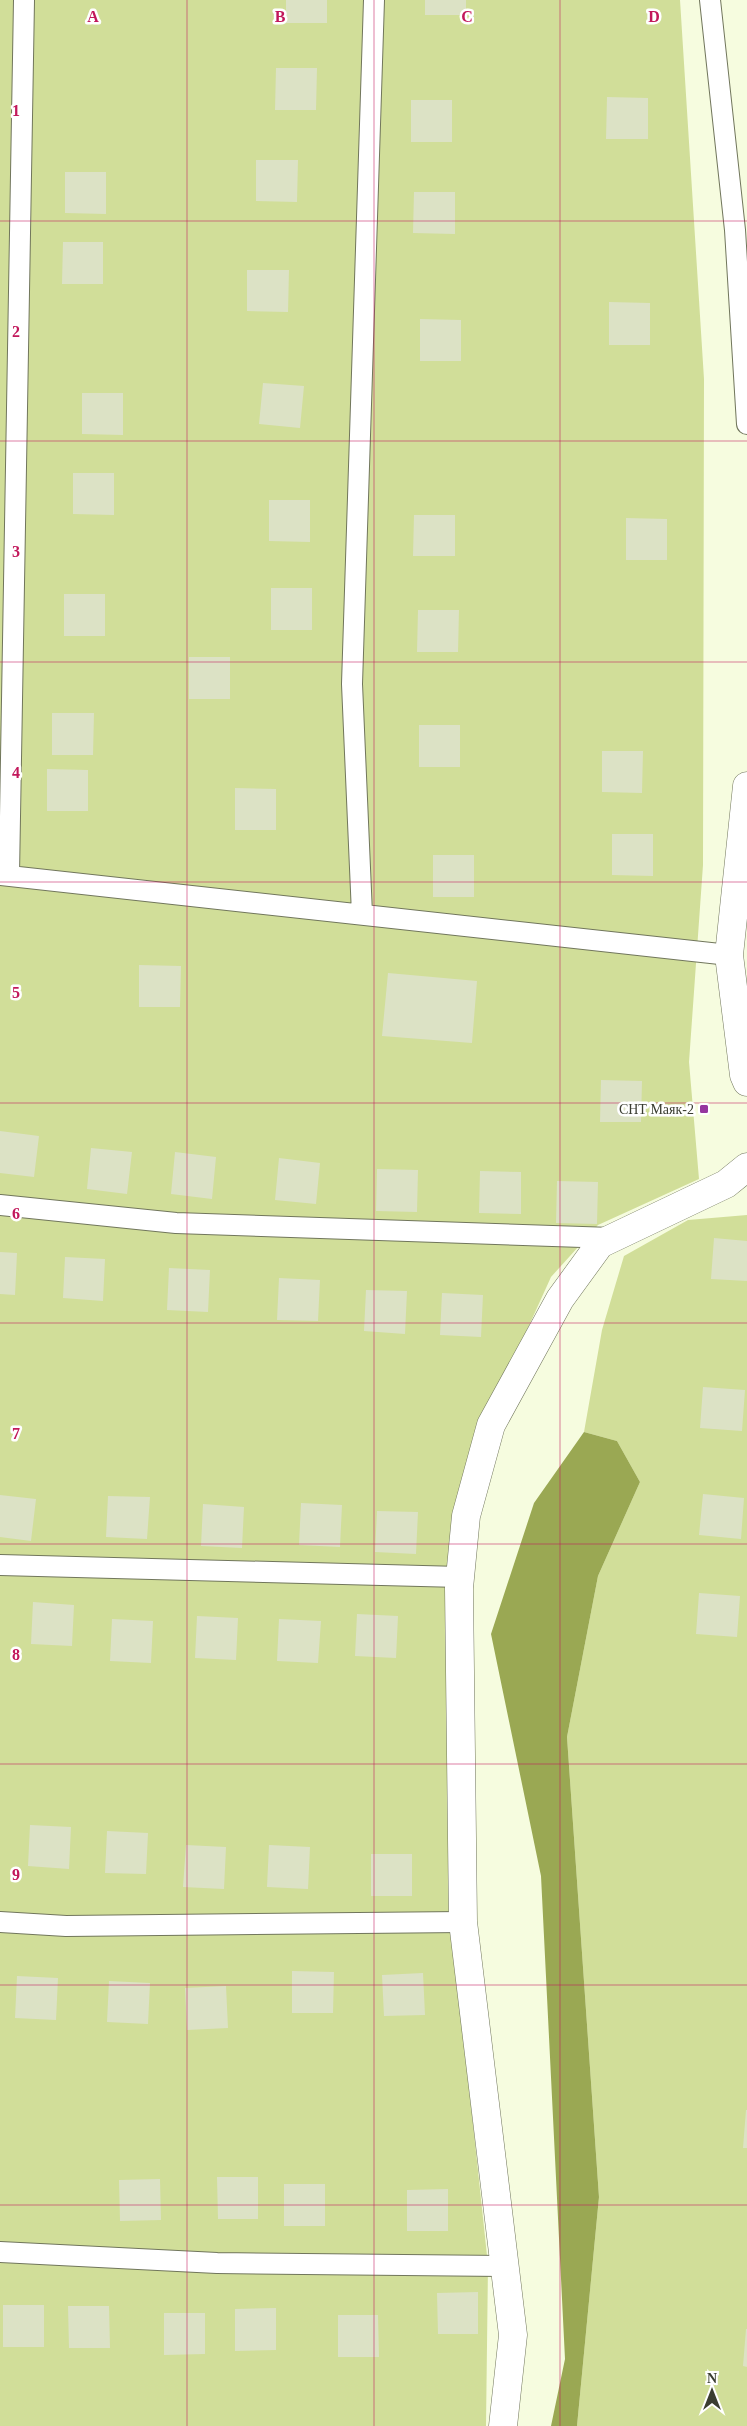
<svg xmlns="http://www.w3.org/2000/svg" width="747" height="2426" font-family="'Times New Roman',serif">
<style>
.green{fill:#d1de99}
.water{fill:#9aa853}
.building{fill:#dce2c5}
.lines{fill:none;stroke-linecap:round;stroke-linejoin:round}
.service-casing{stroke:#71765c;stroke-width:22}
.minor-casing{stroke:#71765c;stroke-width:29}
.service{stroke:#fff;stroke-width:20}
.minor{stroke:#fff;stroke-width:28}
.grid{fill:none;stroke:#c2185b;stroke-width:1;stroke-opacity:0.55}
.poi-dot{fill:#96369f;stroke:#fff;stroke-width:2}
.labels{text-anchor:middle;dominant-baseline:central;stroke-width:5;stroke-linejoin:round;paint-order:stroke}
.poi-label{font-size:14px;fill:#3a3d31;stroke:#fff;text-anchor:end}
.grid-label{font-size:16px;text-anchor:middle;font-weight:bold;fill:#c2185b;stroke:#fff;stroke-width:5;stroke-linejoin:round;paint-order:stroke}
</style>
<rect width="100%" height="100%" fill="#f6fcdf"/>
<path class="green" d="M0 0H680L704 379 703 865 689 1062 699 1179 598 1225 551 1277 468 1460 452 1926 488 2265 486 2426H0Z
M747 1215V2426H577L599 2197 567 1737 598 1576 640 1482 617 1441 584 1432 602 1330 624 1256 688 1220Z"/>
<path class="water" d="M584 1432 617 1441 640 1482 598 1576 567 1737 599 2197 577 2426H551L565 2359 541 1876 491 1634 534 1503Z"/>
<path class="building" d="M286 0H327V23H286Z
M425 0H466V15H425Z
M276 68H317L316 110H275Z
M607 97 648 98V139H606Z
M411 100H452V142H411Z
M256 160H298L297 202 256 201Z
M65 172H106V214L65 213Z
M414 192H455V234L413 233Z
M63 242H103V284H62Z
M247 270H289L288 312 247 311Z
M609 302 650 303V345H609Z
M420 319 461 320V361H420Z
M263 383 304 386 300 428 259 424Z
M82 393H123V435L82 434Z
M73 473H114V515L73 514Z
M269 500H310V542L269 541Z
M414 515H455V556H413Z
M626 518 667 519V560H626Z
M271 588H312V630H271Z
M64 594H105V636H64Z
M418 610H459L458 652H417Z
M189 657H230V699H189Z
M52 713H94L93 755H52Z
M419 725H460V767H419Z
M602 751H643L642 793 602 792Z
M47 769 88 770V811H47Z
M235 788 276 789V830H235Z
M612 834H653V876L612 875Z
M433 855H474V897H433Z
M139 965 181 966 180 1007H139Z
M388 973 477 981 472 1043 382 1036Z
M601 1080 642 1081 641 1122H600Z
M0 1131 39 1136 34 1177 0 1173Z
M91 1148 132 1152 127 1194 87 1189Z
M175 1152 216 1157 212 1199 171 1194Z
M279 1158 320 1163 316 1204 275 1200Z
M377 1169 418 1170 417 1212 376 1211Z
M480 1171 521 1172V1214L479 1213Z
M557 1181 598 1182 597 1224 556 1223Z
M714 1238 747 1241V1281L711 1279Z
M0 1252 17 1253 15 1295 0 1294Z
M65 1257 105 1259 103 1301 63 1298Z
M169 1268 210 1270 208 1312 167 1310Z
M279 1278 320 1280 318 1321 277 1320Z
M366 1290 407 1291 405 1334 364 1331Z
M442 1293 483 1295 481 1337 440 1335Z
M703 1387 745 1390 742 1431 700 1428Z
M703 1494 744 1498 741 1539 699 1535Z
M0 1495 36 1499 31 1541 0 1537Z
M108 1496 150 1497 147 1539 106 1537Z
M301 1503 342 1505 340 1547 299 1545Z
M203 1504 244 1507 242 1548 201 1546Z
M377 1511 418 1512 416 1554 375 1552Z
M699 1593 740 1596 737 1637 696 1634Z
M33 1602 74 1605 72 1646 31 1644Z
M357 1614 398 1616 396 1658 355 1656Z
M197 1616 238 1618 236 1660 195 1658Z
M112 1619 153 1621 151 1663 110 1661Z
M279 1619 321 1621 318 1663 277 1661Z
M30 1825 71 1827 69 1869 28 1866Z
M107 1831 148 1833 146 1874 105 1873Z
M186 1845 226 1847 224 1889 183 1887Z
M269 1845 310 1847 308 1889 267 1887Z
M371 1854H412V1896H371Z
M292 1971 334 1972 333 2013H292Z
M423 1973 425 2015 384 2016 382 1975Z
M17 1976 58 1978 56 2020 15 2018Z
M109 1981 150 1983 148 2024 107 2022Z
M226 1986 228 2028 187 2030 185 1988Z
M746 2110H747V2148H743Z
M217 2177H258V2219H218Z
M160 2179 161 2220 120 2221 119 2180Z
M284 2184H325V2226H284Z
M448 2189V2231H407V2190Z
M478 2292V2334H438L437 2293Z
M3 2305H44V2347H3Z
M68 2306H109L110 2348H69Z
M276 2308V2350L235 2351V2309Z
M164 2313H205V2354L164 2355Z
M338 2315H378L379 2357H338Z
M746 2329H747V2367L743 2366Z"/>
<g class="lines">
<g class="service-casing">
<path id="service" d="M710 0 735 230 747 424
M0 875 729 955
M9 875 24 0
M362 914 352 684 374 0
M0 1205 176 1223 612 1238
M0 1565 460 1577
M0 1922 66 1926 463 1922
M0 2252 217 2263 503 2266"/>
</g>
<g class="minor-casing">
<path id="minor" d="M747 786 729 955 744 1075 747 1082
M503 2426 513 2335 463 1922 459 1588 466 1516 491 1425 560 1299 600 1244 726 1184 747 1167"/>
</g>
<use href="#service" class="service"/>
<use href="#minor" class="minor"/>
</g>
<path class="grid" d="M187 0V2426M374 0V2426M560 0V2426M0 221H747M0 441H747M0 662H747M0 882H747M0 1103H747M0 1323H747M0 1544H747M0 1764H747M0 1985H747M0 2205H747"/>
<rect class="poi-dot" x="699" y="1104" width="10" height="10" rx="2.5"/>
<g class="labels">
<g class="poi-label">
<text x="694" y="1109">СНТ Маяк-2</text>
</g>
</g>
<g class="grid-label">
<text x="93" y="22">A</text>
<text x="280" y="22">B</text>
<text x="467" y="22">C</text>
<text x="654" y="22">D</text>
<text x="16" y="116">1</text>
<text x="16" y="337">2</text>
<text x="16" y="557">3</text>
<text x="16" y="778">4</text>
<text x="16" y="998">5</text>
<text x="16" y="1219">6</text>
<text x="16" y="1439">7</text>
<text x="16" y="1660">8</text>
<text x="16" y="1880">9</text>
</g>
<g transform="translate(712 2391)" stroke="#ffffff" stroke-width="4" paint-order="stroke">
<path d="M0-4L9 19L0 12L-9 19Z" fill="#3a3d31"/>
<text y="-8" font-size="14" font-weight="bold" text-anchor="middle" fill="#3a3d31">N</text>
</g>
</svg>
